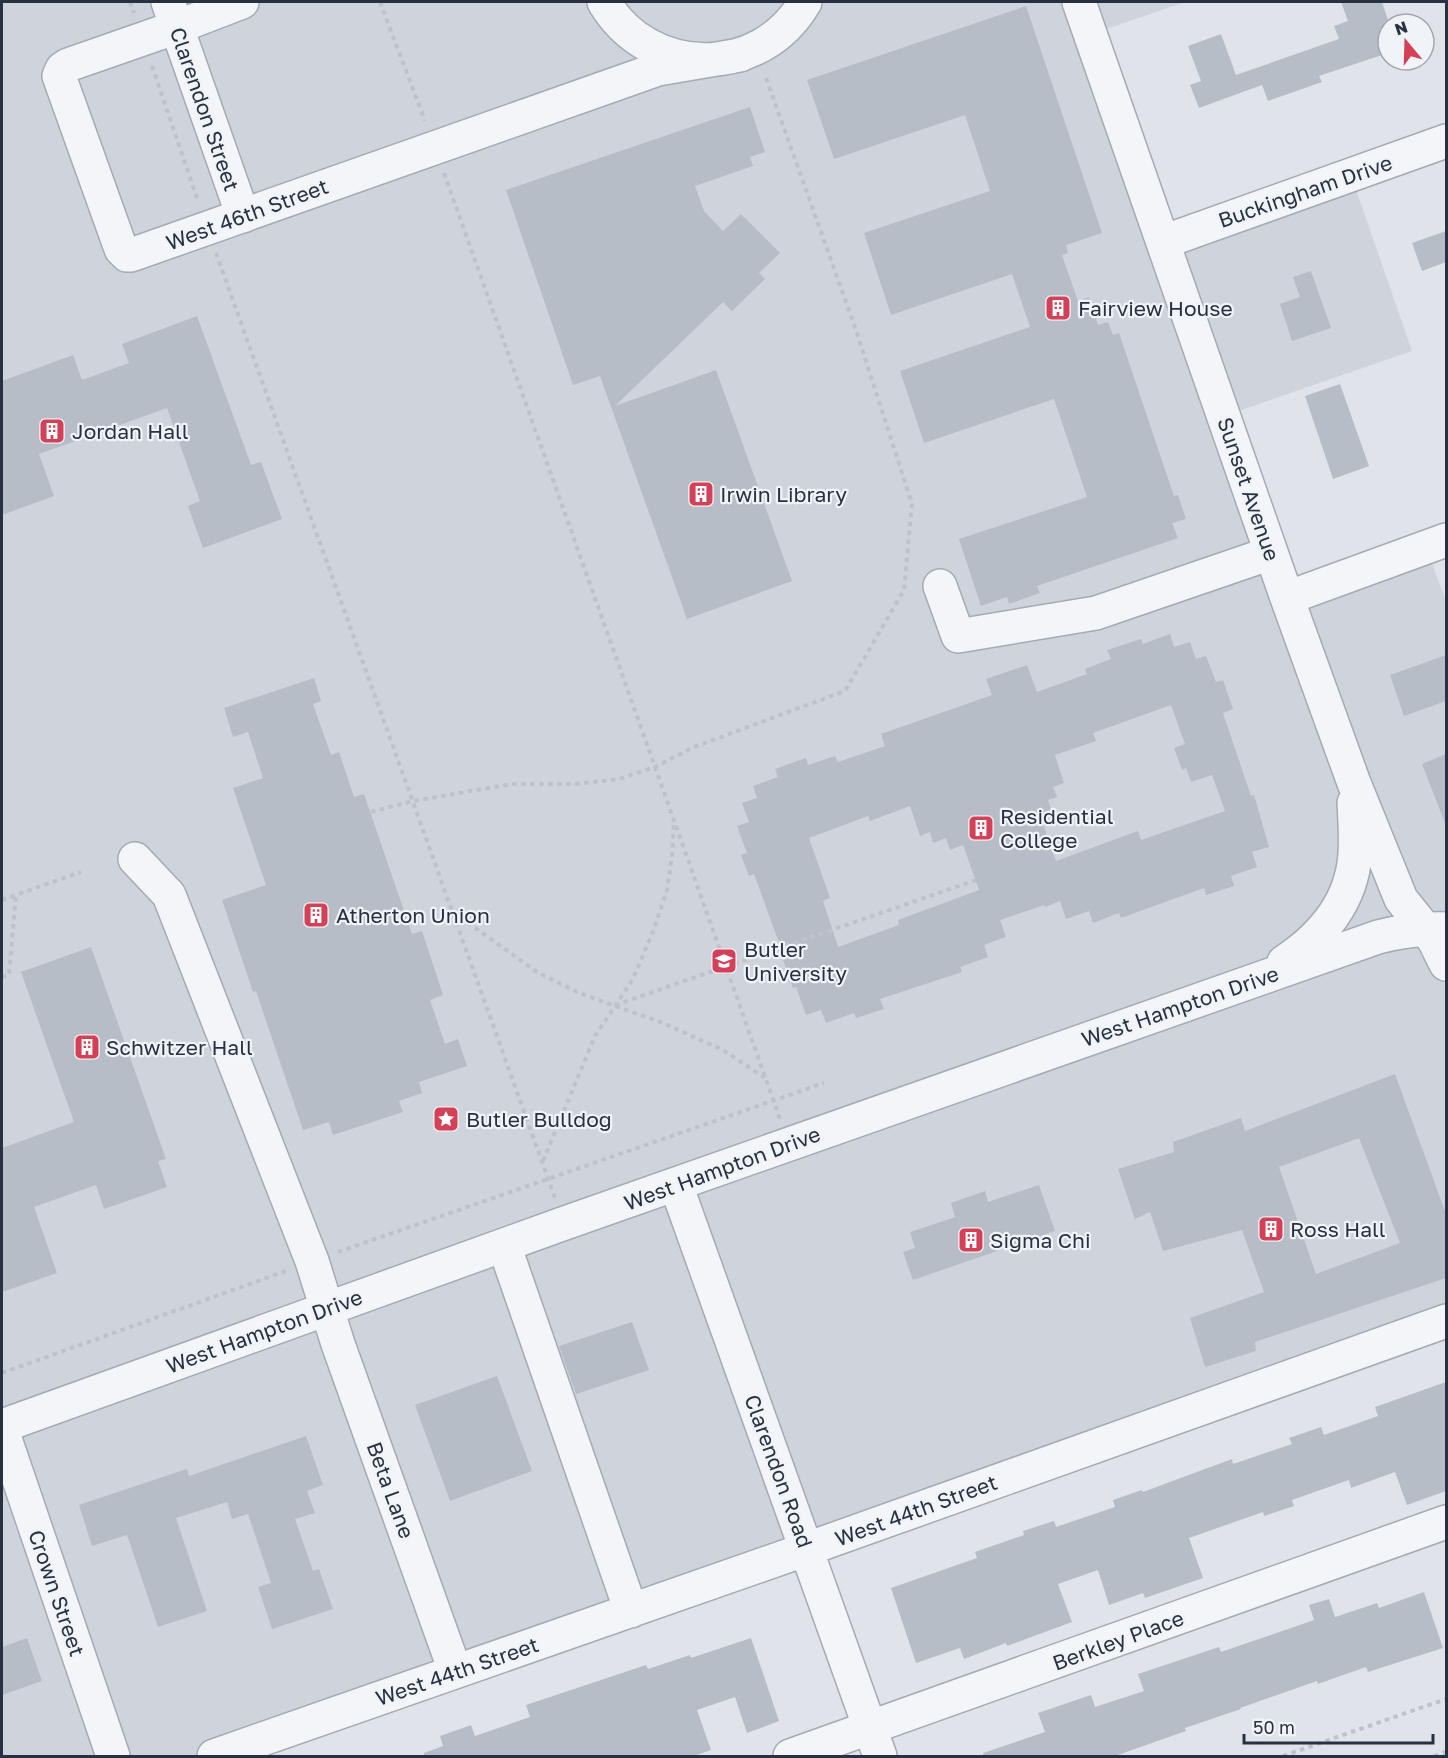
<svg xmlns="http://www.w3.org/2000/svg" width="1448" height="1758" font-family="'Golos Text',sans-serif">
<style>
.built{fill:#ced3dc}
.building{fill:#b7bdc7;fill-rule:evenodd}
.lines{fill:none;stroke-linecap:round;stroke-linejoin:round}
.minor-casing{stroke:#a5abb4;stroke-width:36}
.path{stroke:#bec2c9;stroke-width:4;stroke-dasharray:4.5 4.5;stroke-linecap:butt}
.minor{stroke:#f3f5f8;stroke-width:33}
.labels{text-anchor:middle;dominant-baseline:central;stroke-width:4.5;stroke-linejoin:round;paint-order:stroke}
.street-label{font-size:21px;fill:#283142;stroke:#f0f3f7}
.poi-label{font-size:21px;fill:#283142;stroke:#f0f3f7;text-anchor:start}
</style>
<rect width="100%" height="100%" fill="#e0e4ea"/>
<path class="built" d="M2 2H1185L1089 35 1162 241 1352 178 1412 351 1224 416 1287 599 1426 547 1446 601V1321L201 1756H2Z"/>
<path class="building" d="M1341 2H1382L1388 20V53L1319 76 1322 82 1268 101 1262 85 1199 108 1190 85 1201 81 1188 46 1221 34 1236 75 1339 39 1334 26 1348 21Z
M1026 6 1102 233 1066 245 1068 253 1062 255 1078 301 1089 297 1098 325 1108 322 1113 335 1119 333 1174 496 1178 495 1186 519 1172 523 1178 538 1037 586 1040 593 1009 604 1007 597 981 606 959 539 1087 497 1054 399 924 443 900 371 1030 327 1012 274 891 315 864 233 990 191 965 115 834 159 807 80Z
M750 107 765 152 750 157 753 166 695 186 704 211 723 231 741 214 780 253 759 273 765 279 732 311 723 302 615 406 716 370 792 581 687 619 600 376 573 385 506 190Z
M1446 231V262L1422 271 1412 243Z
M1311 271 1331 328 1292 341 1280 304 1300 297 1293 277Z
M197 316 251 465 261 462 282 519 203 548 188 506 200 501 167 408 39 454 54 496 2 515V381L73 355 82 380 129 363 122 344Z
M1340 384 1369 466 1333 479 1305 396Z
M1170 634 1174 647 1190 642 1196 659 1206 656 1216 682 1223 680 1233 709 1223 713 1251 796 1254 795 1269 847 1252 852 1257 867 1231 876 1234 886 1206 895 1204 888 1121 918 1119 913 1093 923 1089 911 1066 919 1060 901 1045 907 1044 905 1000 920 1006 937 984 945 988 957 960 967 962 972 880 999 884 1009 856 1018 854 1013 826 1023 821 1010 806 1015 796 987 793 988 783 960 785 959 754 874 749 876 741 855 747 853 737 826 749 822 742 803 757 798 753 786 778 777 775 769 806 758 808 765 835 756 838 762 885 746 881 734 992 695 986 679 1027 665 1037 692 1087 674 1085 669 1111 659 1107 650 1141 639 1143 644ZM1171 705 1185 744 1174 748 1182 770 1186 768 1191 782 1212 775 1225 811 1141 840 1138 831 1056 861 1041 818 1053 814 1048 800 1057 797 1053 787 1064 783 1055 755 1096 741 1093 733ZM910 806 920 836 930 832 933 843 946 838 950 850 963 845 979 890 898 920 899 925 838 947 823 901 830 898 809 838 868 816 870 821Z
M1446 655V701L1404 716 1390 675Z
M314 678 321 701 313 704 331 755 339 752 354 797 364 794 412 934 422 931 443 995 430 1000 445 1044 458 1039 467 1066 419 1082 422 1093 399 1101 403 1112 333 1135 329 1122 303 1130 256 991 253 992 222 900 266 885 233 788 263 778 248 732 233 737 224 708Z
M1446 754V823H1445L1422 764Z
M91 947 166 1159 158 1161 167 1187 104 1209 96 1185 34 1207 57 1273 2 1292V1148L74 1122 21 972Z
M1395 1074 1446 1214V1278L1255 1342 1256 1351 1205 1367 1190 1318 1264 1292 1242 1230 1163 1251 1150 1212 1135 1219 1118 1169 1174 1152 1173 1142 1241 1118 1245 1131ZM1359 1138 1400 1243 1316 1274 1279 1167Z
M1039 1185 1055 1231 913 1280 903 1252 915 1248 910 1232 955 1217 951 1203 985 1191 988 1202Z
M632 1322 649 1370 576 1394 559 1346Z
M497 1376 532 1471 450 1501 415 1405Z
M1446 1382V1491L1407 1505 1395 1472 1351 1488 1349 1480 1292 1500 1294 1506 1264 1516 1263 1512 1189 1538 1203 1578 1145 1598 1143 1593 1109 1605 1098 1570 1058 1584 1072 1622 1007 1646 1006 1643 964 1659 960 1648 916 1663 891 1588 977 1558 975 1552 1024 1535 1023 1531 1054 1521 1056 1527 1115 1507 1113 1500 1142 1490 1143 1492 1232 1459 1233 1464 1292 1444 1289 1438 1321 1427 1324 1435 1378 1416 1375 1407Z
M306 1436 323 1485 307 1491 315 1513 295 1519 313 1571 319 1569 333 1609 272 1629 258 1587 271 1583 248 1514 232 1519 227 1502 176 1518 207 1611 158 1627 127 1535 92 1546 79 1505 187 1469 189 1476Z
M1424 1592 1443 1648 1368 1672 1366 1667 1318 1684 1317 1681 1240 1708 1241 1709 1185 1728 1186 1731 1115 1756H984L983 1753 1045 1732 1038 1713 1091 1695 1095 1707 1144 1691 1138 1674 1219 1647 1221 1652 1314 1620 1309 1605 1329 1599 1335 1617 1377 1603 1379 1608Z
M27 1638 42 1681 2 1695V1647Z
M751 1638 779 1721 747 1733 735 1697 697 1710 711 1750 694 1756H424V1753L443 1746 440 1736 471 1725 475 1736 530 1717 526 1705 646 1665 648 1669 690 1655 691 1658Z"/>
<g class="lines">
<g class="minor-casing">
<path id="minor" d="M168 2 243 216
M242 2 177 27 68 65 62 69 59 76 121 249 127 255H131L658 69 740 55
M604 2C649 78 760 80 805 2
M1079 2 1287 598 1354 783 1401 899 1434 940 1446 964
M1163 242 1446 141
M940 586 958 636 1096 613 1271 553
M1287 598 1446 540
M135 859 169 895 312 1261 338 1344 455 1671
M1284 962C1322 937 1352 901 1355 854 1356 837 1355 819 1354 803
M676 1185 880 1756
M504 1245 631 1611
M2 1426 565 1223 1378 937C1402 931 1422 928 1446 929
M2 1430 113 1756
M214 1756 807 1549 1446 1321
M790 1756 1446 1522"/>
</g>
<path class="path" d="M130 2 134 13
M380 2 425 121
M152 66 198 201
M444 173 780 1119
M216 253 555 1198
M371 812 413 801 512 784H575L619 779 655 767 694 747 845 691 904 590 912 504 856 330 765 75
M2 900 81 872
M453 912 537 972 579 993 663 1023 723 1050 765 1078
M2 977 9 975 16 895
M615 1005 976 880
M543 1161 595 1036 633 979 654 929 667 890 672 856 674 822
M338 1252 824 1083
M2 1373 286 1271
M1283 1756 1446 1699
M1434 1756 1446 1752"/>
<use href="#minor" class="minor"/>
</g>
<defs>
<g id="building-square" transform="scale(1.35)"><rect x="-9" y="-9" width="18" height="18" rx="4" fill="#d44057" stroke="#f0f3f7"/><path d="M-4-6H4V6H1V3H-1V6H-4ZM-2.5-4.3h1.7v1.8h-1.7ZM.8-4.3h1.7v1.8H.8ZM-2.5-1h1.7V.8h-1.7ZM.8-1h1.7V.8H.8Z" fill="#fff"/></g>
<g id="university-square" transform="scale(1.35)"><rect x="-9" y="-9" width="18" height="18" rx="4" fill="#d44057" stroke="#f0f3f7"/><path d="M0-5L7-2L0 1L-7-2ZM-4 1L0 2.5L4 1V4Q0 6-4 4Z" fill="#fff"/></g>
<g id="sight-square" transform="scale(1.35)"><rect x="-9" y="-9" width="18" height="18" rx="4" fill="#d44057" stroke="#f0f3f7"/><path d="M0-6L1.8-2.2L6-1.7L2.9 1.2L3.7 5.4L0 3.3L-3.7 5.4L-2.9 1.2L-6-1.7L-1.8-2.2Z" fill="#fff"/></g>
</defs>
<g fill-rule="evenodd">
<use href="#building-square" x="1058" y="308"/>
<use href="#building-square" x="52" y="431"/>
<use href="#building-square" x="701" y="494"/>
<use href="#building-square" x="981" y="828"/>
<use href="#building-square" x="316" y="915"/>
<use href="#university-square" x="724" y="961"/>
<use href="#building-square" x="87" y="1047"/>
<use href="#sight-square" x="446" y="1119"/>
<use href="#building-square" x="1271" y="1229"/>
<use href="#building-square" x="971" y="1240"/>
</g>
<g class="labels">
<g class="street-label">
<text transform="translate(205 109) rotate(71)">Clarendon Street</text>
<text transform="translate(1305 191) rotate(-19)">Buckingham Drive</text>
<text transform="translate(247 214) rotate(-20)">West 46th Street</text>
<text transform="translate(1249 489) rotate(71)">Sunset Avenue</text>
<text transform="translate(1180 1006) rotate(-19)">West Hampton Drive</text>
<text transform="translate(722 1168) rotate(-20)">West Hampton Drive</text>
<text transform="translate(264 1331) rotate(-20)">West Hampton Drive</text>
<text transform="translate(779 1471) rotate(70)">Clarendon Road</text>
<text transform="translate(391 1490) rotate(70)">Beta Lane</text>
<text transform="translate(916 1510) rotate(-20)">West 44th Street</text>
<text transform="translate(57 1593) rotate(71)">Crown Street</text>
<text transform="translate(1118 1640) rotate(-20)">Berkley Place</text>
<text transform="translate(457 1671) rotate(-19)">West 44th Street</text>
</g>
<g class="poi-label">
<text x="1078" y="308">Fairview House</text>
<text x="72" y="431">Jordan Hall</text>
<text x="720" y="494">Irwin Library</text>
<text x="1000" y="816">Residential<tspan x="1000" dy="24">College</tspan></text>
<text x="336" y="915">Atherton Union</text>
<text x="744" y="949">Butler<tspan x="744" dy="24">University</tspan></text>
<text x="106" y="1047">Schwitzer Hall</text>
<text x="466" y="1119">Butler Bulldog</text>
<text x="1290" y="1229">Ross Hall</text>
<text x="990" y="1240">Sigma Chi</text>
</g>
</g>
<rect width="1448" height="1758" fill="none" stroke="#283142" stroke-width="6"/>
<g transform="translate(1406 42) rotate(341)"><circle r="28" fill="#f0f3f7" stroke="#a0a5af" stroke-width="1.5"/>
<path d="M0-4.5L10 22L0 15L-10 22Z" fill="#d44057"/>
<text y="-9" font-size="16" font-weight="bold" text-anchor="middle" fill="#283142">N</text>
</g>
<path d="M1244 1734v9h189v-9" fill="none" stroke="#283142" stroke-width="3"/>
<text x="1253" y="1734" font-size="18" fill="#283142" stroke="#f0f3f7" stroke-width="4.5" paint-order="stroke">50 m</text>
</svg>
